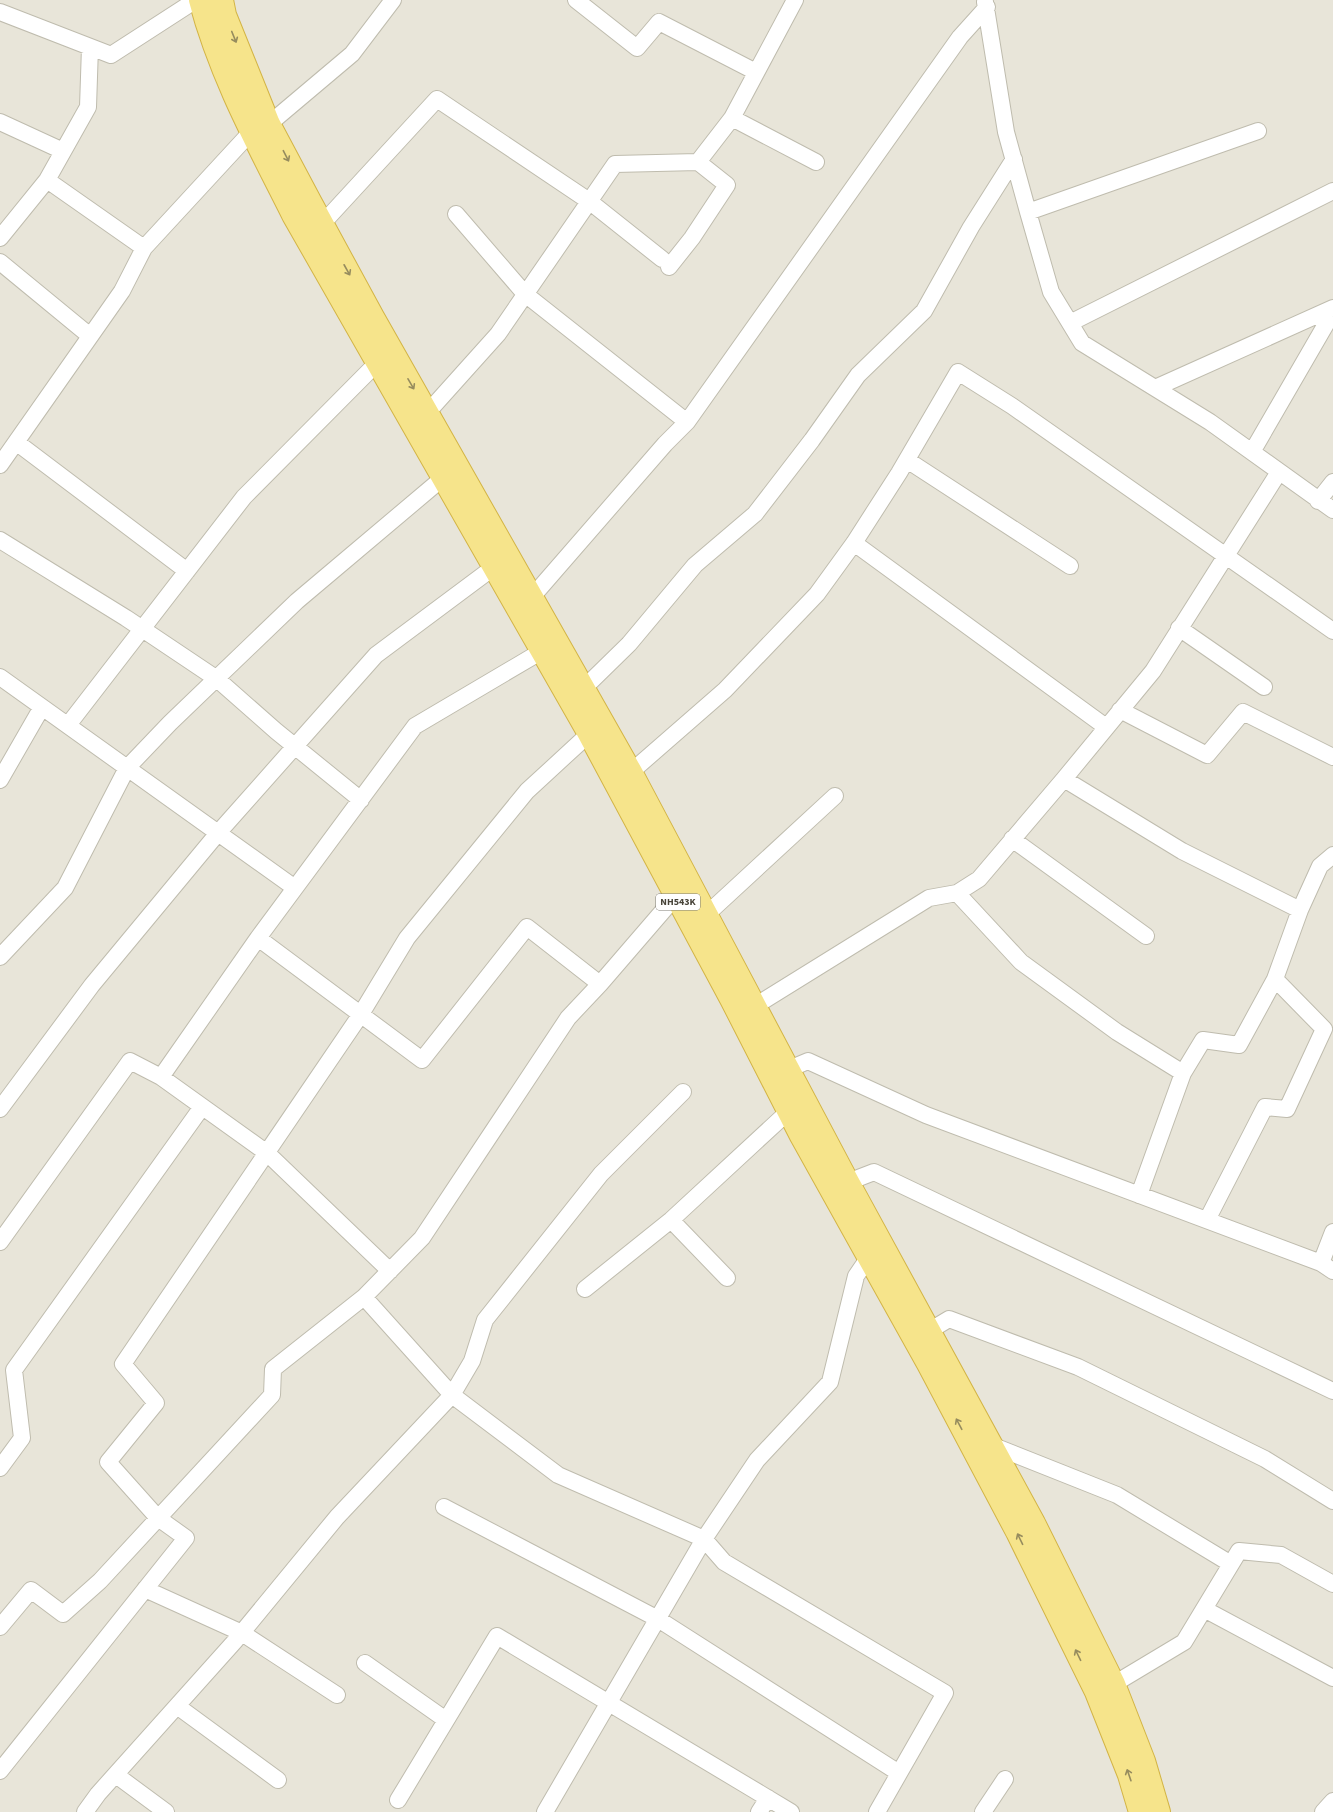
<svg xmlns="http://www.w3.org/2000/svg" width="1333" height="1812" font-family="'Source Sans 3',sans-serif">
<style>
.residential{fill:#e8e5d9}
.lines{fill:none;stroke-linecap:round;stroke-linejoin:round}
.minor-casing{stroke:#bfbcae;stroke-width:18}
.trunk-casing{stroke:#d3b445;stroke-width:24}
.minor{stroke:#fff;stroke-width:16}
.trunk{stroke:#f6e48b;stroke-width:22}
.oneway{stroke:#968c5e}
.labels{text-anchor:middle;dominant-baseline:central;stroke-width:4;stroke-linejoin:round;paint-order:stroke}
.shield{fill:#fff;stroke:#7f7c74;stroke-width:1}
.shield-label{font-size:10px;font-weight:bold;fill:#484439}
</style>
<rect width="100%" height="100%" fill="#f4f3eb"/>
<path class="residential" d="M0 0H1333V1812H0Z"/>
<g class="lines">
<g class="minor-casing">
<path id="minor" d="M576 0 637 48 659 22 756 72
M985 2 1006 132 1028 212 1051 292 1082 343 1210 422 1333 510
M0 12 111 55 196 0
M732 118 816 162
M0 122 63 151
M269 124 352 54 393 0
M47 180 144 248
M1028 212 1258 131
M456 214 525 294 687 422
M322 224 437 99 589 201 662 259
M0 238 47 180 88 107 90 47
M0 262 90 336
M669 267 692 238 727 185 698 162
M1070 323 1333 191
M1155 388 1333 308
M428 412 498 334 615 164 698 162 732 118 795 0
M16 442 187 571
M1252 452 1333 312
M907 460 1070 566
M0 465 122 291 144 248 251 132
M1318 501 1333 482
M0 540 126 618 217 679 276 731 361 800
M854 543 1106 727
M532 597 665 444 687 422 960 37 987 7
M1179 628 1264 687
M0 677 295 888
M584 688 629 644 695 565 755 514 812 440 858 375 924 311 971 227 1014 159
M1120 710 1207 755 1243 712 1333 757
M68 725 244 497 377 363
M631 772 725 690 817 594 854 543 899 473 958 372 1012 406 1333 631
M1064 779 1182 851 1300 910
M0 780 42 707
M1012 839 1146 936
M957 893 1021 962 1117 1032 1183 1073 1139 1195
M706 915 835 796
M258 938 422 1060 527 927 600 984
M0 957 65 888 127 768 170 723 297 601 444 477
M755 1006 929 898 957 893 979 879 1064 779 1153 671 1279 472
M789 1069 808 1061 926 1115 1321 1263 1333 1271
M1183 1073 1203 1040 1239 1045 1275 979 1300 910 1320 866 1333 855
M161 1077 267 1153 390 1271
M0 1109 92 985 218 833 376 655 494 567
M848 1182 874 1172 1333 1391
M671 1220 727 1278
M1207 1220 1265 1107 1287 1109 1324 1029 1275 979
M0 1242 130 1061 161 1077 258 938 415 726 542 651
M1321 1263 1333 1232
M585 1289 671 1220 789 1111
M364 1297 452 1395 558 1475 704 1539 724 1562 945 1693 877 1812
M929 1331 949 1319 1078 1367 1265 1459 1333 1501
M991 1445 1117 1495 1231 1564
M0 1468 22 1438 14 1370 202 1107
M444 1507 658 1619 899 1773
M145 1589 242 1633 337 1695
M1204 1609 1333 1678
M0 1627 31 1590 63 1614 100 1581 272 1395 273 1369 364 1297 422 1238 568 1018 600 984 675 897
M365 1663 446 1720
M1114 1684 1184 1642 1239 1551 1281 1555 1333 1584
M177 1706 278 1780
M0 1771 186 1538 158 1518 108 1462 156 1403 123 1364 361 1014 407 938 527 791 589 734
M116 1775 166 1812
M398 1800 497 1636 791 1812
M85 1812 98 1794 235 1641 337 1517 452 1395 472 1361 485 1320 601 1174 683 1092
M545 1812 704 1539 757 1460 830 1382 856 1276 869 1257
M759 1812 768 1798
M983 1812 1005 1779
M1323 1812 1333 1801"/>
</g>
<g class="trunk-casing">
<path id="trunk" d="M200 0C220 76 258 145 293 215L588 732 731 999 801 1136 928 1364 1017 1532 1096 1692 1129 1775 1140 1812
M222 0 225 15 269 124 311 203 373 317 631 772 848 1182 1034 1523 1114 1684 1144 1761 1159 1812"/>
</g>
<use href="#minor" class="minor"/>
<use href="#trunk" class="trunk"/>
</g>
<defs><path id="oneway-shaft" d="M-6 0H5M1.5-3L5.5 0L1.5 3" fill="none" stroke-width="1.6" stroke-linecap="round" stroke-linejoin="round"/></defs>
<g class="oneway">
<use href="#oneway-shaft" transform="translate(234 37) rotate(68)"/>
<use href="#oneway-shaft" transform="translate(286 156) rotate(63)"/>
<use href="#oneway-shaft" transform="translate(347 270) rotate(61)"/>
<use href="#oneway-shaft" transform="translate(411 384) rotate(60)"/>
<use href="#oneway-shaft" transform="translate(959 1424) rotate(-118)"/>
<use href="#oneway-shaft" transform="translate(1020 1539) rotate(-116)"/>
<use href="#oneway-shaft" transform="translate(1078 1655) rotate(-116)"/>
<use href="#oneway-shaft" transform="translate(1129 1775) rotate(-109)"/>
</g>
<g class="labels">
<rect class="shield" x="656" y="894" width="44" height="16" rx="3"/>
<g class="shield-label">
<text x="678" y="902">NH543K</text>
</g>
</g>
</svg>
